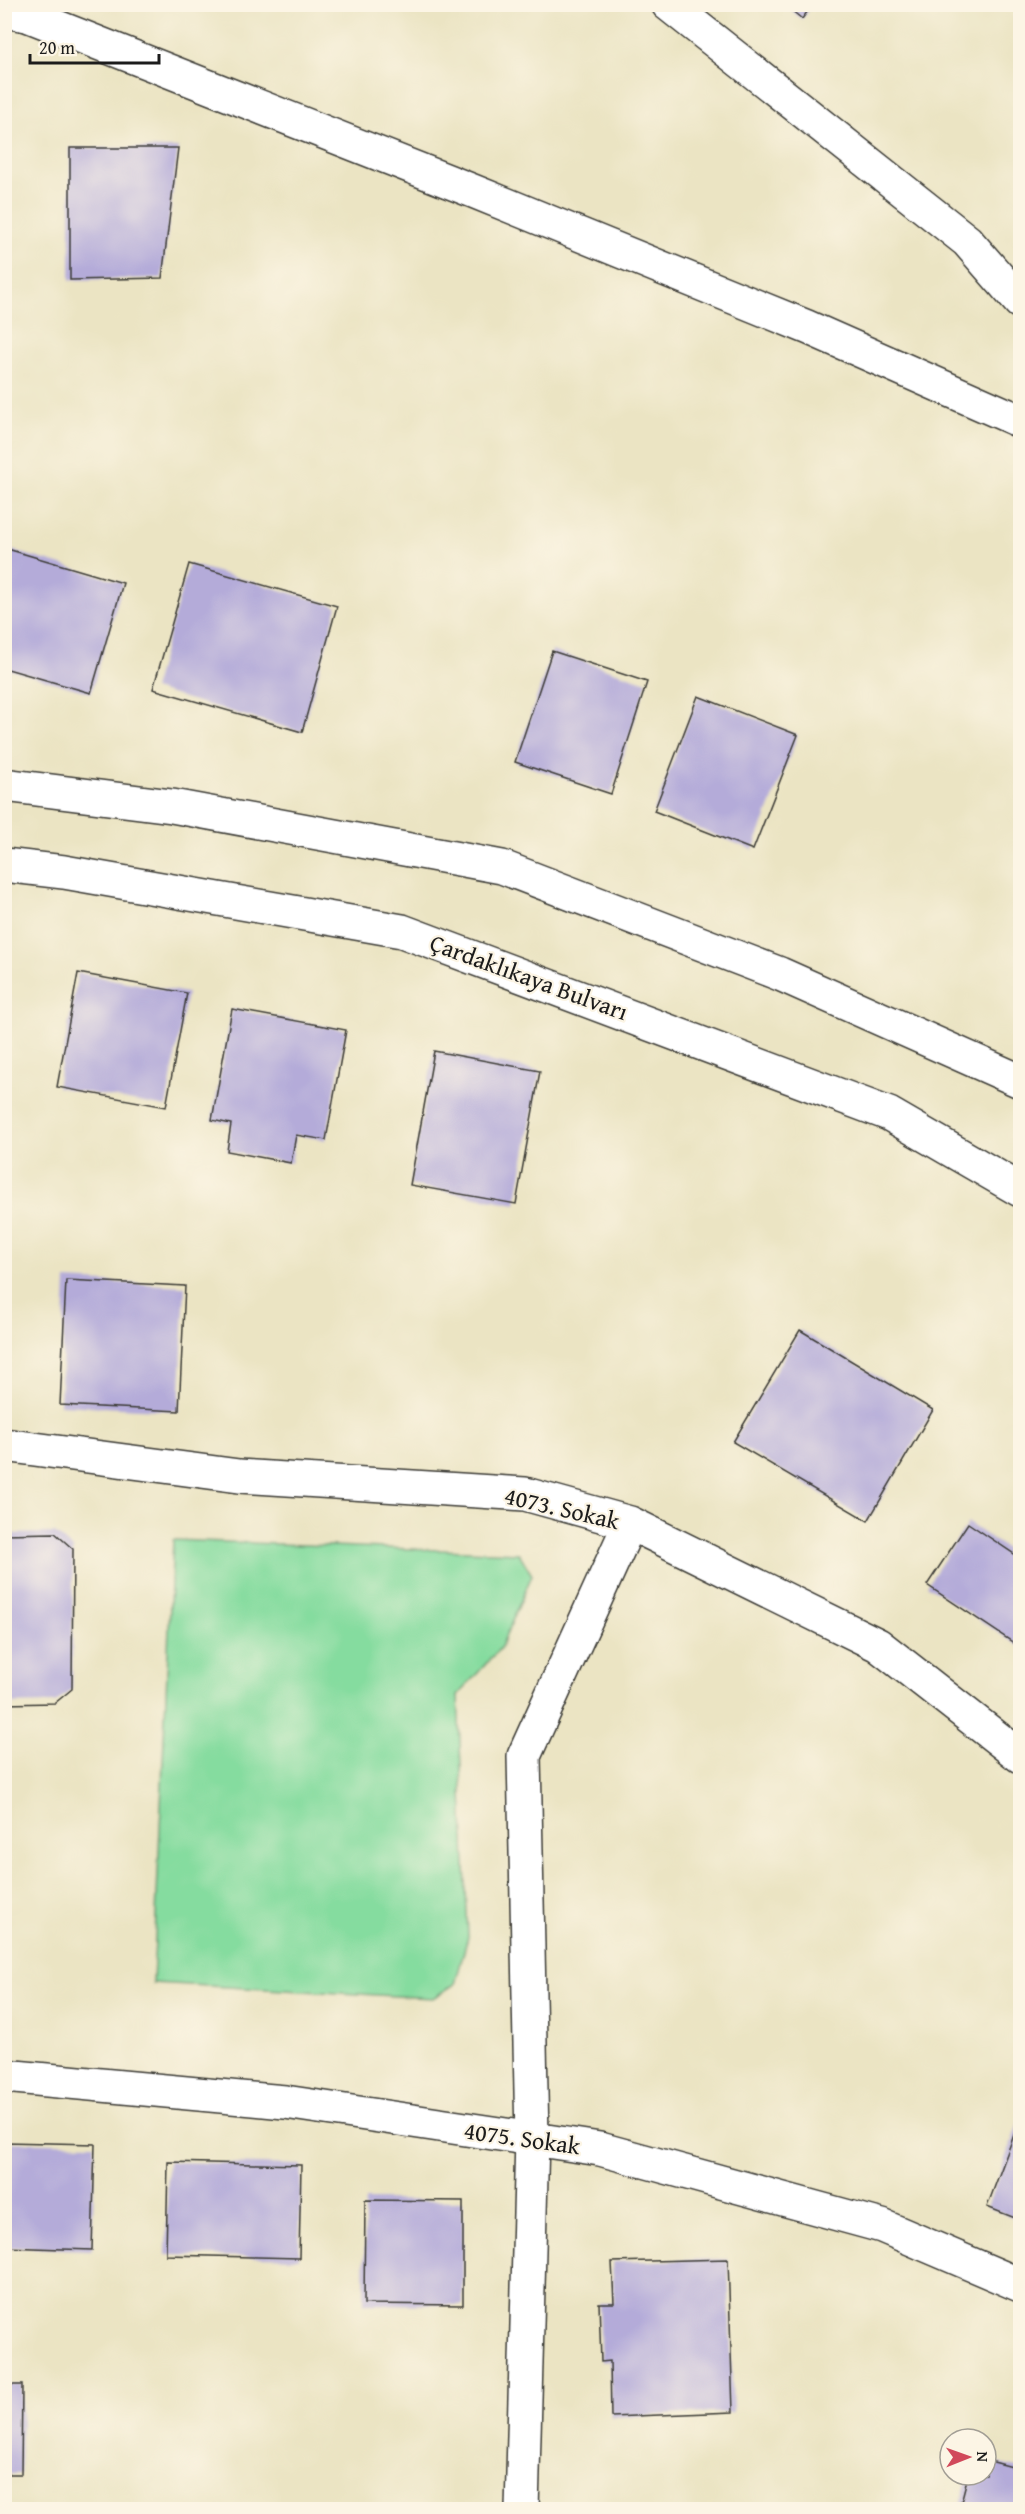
<svg xmlns="http://www.w3.org/2000/svg" width="1025" height="2514" font-family="'Gentium Book Plus',serif">
<style>
.green{fill:#85dc9f;stroke:#507c5e;stroke-width:1.5}
.building{fill:#b4abd9}
.lines{fill:none;stroke-linecap:round;stroke-linejoin:round}
.minor-casing{stroke:#3b3a35;stroke-width:36}
.secondary-casing{stroke:#3b3a35;stroke-width:36}
.minor{stroke:#fff;stroke-width:33}
.secondary{stroke:#fff;stroke-width:33}
.labels{text-anchor:middle;dominant-baseline:central;stroke-width:4.5;stroke-linejoin:round;paint-order:stroke}
.street-label{font-size:24px;fill:#1c1c1c;stroke:#fcf5e5}
</style>
<rect width="100%" height="100%" fill="#fcf5e5"/>
<filter id="ink" filterUnits="userSpaceOnUse"><feTurbulence type="fractalNoise" baseFrequency=".0167" numOctaves="2"/><feDisplacementMap in="SourceGraphic" scale="12" xChannelSelector="R" yChannelSelector="G"/><feConvolveMatrix kernelMatrix="1 2 1 2 8 2 1 2 1" color-interpolation-filters="sRGB"/></filter>
<filter id="wash" filterUnits="userSpaceOnUse"><feTurbulence type="fractalNoise" baseFrequency=".008" numOctaves="4" result="noise"/><feDisplacementMap in="SourceGraphic" scale="24" xChannelSelector="R" yChannelSelector="G"/><feGaussianBlur stdDeviation="1.35" result="paint"/><feColorMatrix in="noise" values="0 0 0 0 0 0 0 0 0 0 0 0 0 0 0 0 0 1.4 0 .05"/><feComposite in="paint" operator="in"/></filter>
<g filter="url(#wash)">
<rect width="100%" height="100%" fill="#ebe4c3"/>
<path class="green" d="M173 1540 519 1553 532 1575 501 1647 458 1695 468 1937 455 1984 433 1998 153 1983Z"/>
<g id="blocks">
<path class="building" d="M784 4H813L802 19Z
M70 148H178L162 278 70 280Z
M4 548 123 583 91 693 4 668Z
M189 564 337 606 302 732 153 689Z
M552 651 647 682 611 794 515 762Z
M698 696 798 735 753 850 654 811Z
M78 973 187 993 166 1107 57 1087Z
M232 1009 346 1030 326 1140 296 1135 291 1163 227 1151 231 1124 212 1120Z
M434 1051 540 1071 516 1204 410 1185Z
M66 1280 185 1286 179 1411 60 1405Z
M800 1330 933 1410 868 1521 733 1442Z
M968 1523 1020 1558V1647L927 1585Z
M55 1533 73 1549 72 1689 55 1703 4 1704V1534Z
M1020 2119V2220L987 2207Z
M4 2142 95 2144 92 2250 4 2247Z
M168 2162 301 2165 299 2258 166 2255Z
M365 2200 463 2201V2305L364 2304Z
M728 2259 733 2412 611 2417 610 2361 601 2362 599 2303H614L612 2262Z
M4 2385H22L21 2474H4Z
M986 2460 1020 2469V2510H959L968 2475H986Z"/>
</g>
</g>
<g filter="url(#ink)">
<use href="#blocks" fill-opacity="0" stroke="#3b3a35" stroke-width="1.5"/>
<g class="lines">
<g class="minor-casing">
<path id="minor" d="M668 4 967 241 1020 302
M4 11 27 15 473 191 807 327 1020 421
M4 1445 239 1476 525 1494 630 1523 878 1645 1020 1756
M4 2076 285 2102 600 2149 882 2226 1020 2285
M522 2510 532 2139 524 1756 630 1523"/>
</g>
<g class="secondary-casing">
<path id="secondary" d="M4 785 172 806 502 867 780 974 1020 1081
M4 865 64 872 402 931 889 1114 1020 1190"/>
</g>
<use href="#minor" class="minor"/>
<use href="#secondary" class="secondary"/>
</g>
</g>
<g class="labels">
<g class="street-label">
<text transform="translate(529 977) rotate(20)">Çardaklıkaya Bulvarı</text>
<text transform="translate(562 1508) rotate(13)">4073. Sokak</text>
<text transform="translate(522 2138) rotate(8)">4075. Sokak</text>
</g>
</g>
<rect width="1025" height="2514" fill="none" stroke="#fcf5e5" stroke-width="24"/>
<g transform="translate(968 2457) rotate(89)"><circle r="28" fill="#fcf5e5" stroke="#a29e95" stroke-width="1.5"/>
<path d="M0-4.5L10 22L0 15L-10 22Z" fill="#d1495b"/>
<text y="-9" font-size="16" font-weight="bold" text-anchor="middle" fill="#1c1c1c">N</text>
</g>
<path d="M30 54v9h129v-9" fill="none" stroke="#1c1c1c" stroke-width="3"/>
<text x="39" y="54" font-size="18" fill="#1c1c1c" stroke="#fcf5e5" stroke-width="4.5" paint-order="stroke">20 m</text>
</svg>
